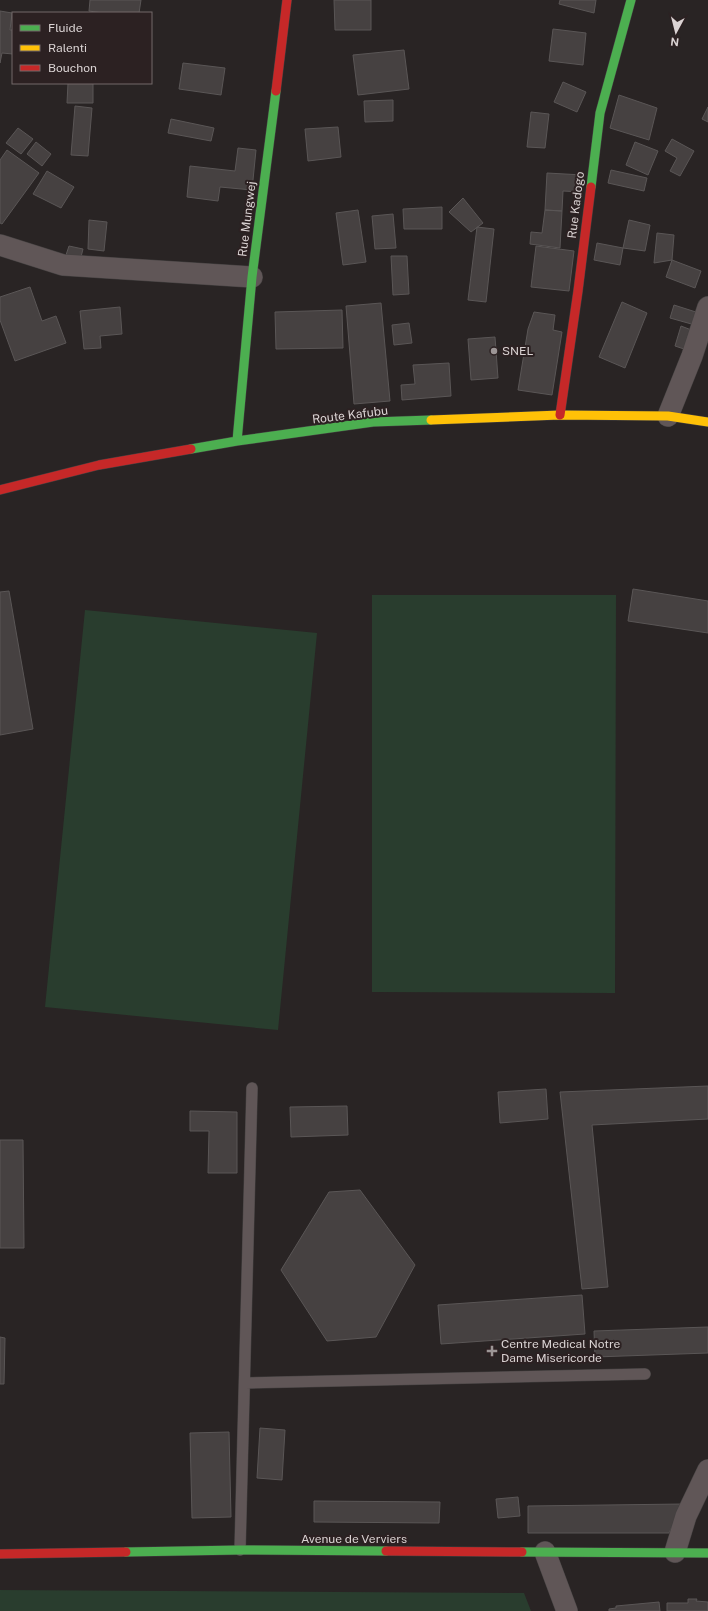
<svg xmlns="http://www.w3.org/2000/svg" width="708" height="1611" font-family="'Public Sans',sans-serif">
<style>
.green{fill:#293d2e}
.building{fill:#464141;stroke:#5a5656}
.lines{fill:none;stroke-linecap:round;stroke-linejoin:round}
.lane-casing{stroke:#444141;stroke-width:12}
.street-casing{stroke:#444141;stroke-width:22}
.fast-casing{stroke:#444141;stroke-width:10}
.slow-casing{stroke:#444141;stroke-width:10}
.jam-casing{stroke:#444141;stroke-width:10}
.lane{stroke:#605657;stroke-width:11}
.street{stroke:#605657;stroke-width:21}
.fast{stroke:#4caf50;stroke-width:9}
.slow{stroke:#ffc107;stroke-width:9}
.jam{stroke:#c62828;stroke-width:9}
.poi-dot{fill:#9c9696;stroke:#2c2122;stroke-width:1.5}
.labels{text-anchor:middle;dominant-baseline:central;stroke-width:4;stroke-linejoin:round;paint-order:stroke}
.street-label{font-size:12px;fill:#dad3d3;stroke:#2c2122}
.poi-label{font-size:12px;fill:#dad3d3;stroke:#2c2122;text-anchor:start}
</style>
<rect width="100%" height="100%" fill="#292424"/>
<path class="green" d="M372 595H616L615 993 372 992Z
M85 610 317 633 278 1030 45 1007Z
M0 1590 524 1593 531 1611H0Z"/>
<path class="building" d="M90 0H141L139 13H103L89 11Z
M334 0H371V30H335Z
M560 0H596L594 13 559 4Z
M0 11 12 13 10 30H13V54L2 53 0 63Z
M553 29 586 33 583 65 549 61Z
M404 50 409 89 358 95 353 55Z
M183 63 225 68 221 95 179 89Z
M563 82 586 92 577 112 554 102Z
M68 83H93V103H67Z
M619 95 657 108 649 140 610 128Z
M393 100V121L365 122 364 101Z
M75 106 92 108 88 156 71 155Z
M708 107V122L702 119Z
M531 112 549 114 545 148 527 147Z
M171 119 214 128 211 141 168 133Z
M338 127 341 157 308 161 305 129Z
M18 128 33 139 21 154 6 143Z
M672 139 694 151 680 176 670 171 677 158 665 151Z
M36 142 51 154 42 166 27 154Z
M635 142 658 151 648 175 626 165Z
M238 148 256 150 252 190 220 187 218 201 187 197 190 166 235 171Z
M7 150 39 173 2 224 0 223V160Z
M611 170 647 178 644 191 608 183Z
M47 171 74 187 61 208 33 194Z
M547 173 583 175 582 192 563 191 562 211 545 210Z
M463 198 483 223 471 232 449 212Z
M442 207V229H404L403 209Z
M358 210 366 262 343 265 336 213Z
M545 210 562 211 560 248 530 244 531 232 542 233Z
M393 214 396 248 375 249 372 216Z
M89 220 107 222 104 251 88 249Z
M629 220 650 225 645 251 623 248Z
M477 227 494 229 486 302 468 300Z
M657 233 674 235 672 260 654 263Z
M597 243 623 248 620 265 594 260Z
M69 246 83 249 80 261 65 258Z
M536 246 574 251 569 291 531 287Z
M391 256H407L409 294 393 295Z
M672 260 701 271 695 288 666 277Z
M30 287 42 321 56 316 66 343 15 361 0 320V297Z
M622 302 647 313 625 368 599 357Z
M381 303 390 401 354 404 346 306Z
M674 305 699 313 695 325 670 318Z
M120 307 122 334 100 336 101 348 84 349 80 311Z
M342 310 343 348 276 349 275 312Z
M534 312 555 315 553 330 562 332 552 395 518 390 528 329Z
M409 323 412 343 394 345 392 325Z
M681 326 694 331 687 350 675 346Z
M495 337 498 378 471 380 468 339Z
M449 363 451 396 402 400 401 385 415 384 413 365Z
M633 589 708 601V633L628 621Z
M9 591 33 729 0 735V592Z
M708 1086V1119L592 1125 608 1287 582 1289 560 1092Z
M546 1089 548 1119 500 1123 498 1092Z
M347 1106 348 1135 291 1137 290 1107Z
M190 1111 237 1112V1173H208L209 1131H190Z
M0 1140H23L24 1248H0Z
M360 1190 415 1265 376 1337 327 1341 281 1270 329 1192Z
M582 1295 585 1334 441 1344 438 1305Z
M708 1327V1353L595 1357 594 1331Z
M0 1337 5 1338 4 1384H0Z
M260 1428 285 1430 282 1480 257 1478Z
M229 1432 231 1517 192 1518 190 1433Z
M518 1497 520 1516 498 1518 496 1499Z
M314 1501 440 1502 439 1523 314 1522Z
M683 1504 669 1533H528V1506Z
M688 1599H697L696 1601 708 1602V1611H667V1603H688Z
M659 1602 660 1611H609V1609L616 1608V1606Z"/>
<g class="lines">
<g class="lane-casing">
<path id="lane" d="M245 1383 645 1374
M240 1550 252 1088"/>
</g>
<g class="street-casing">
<path id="street" d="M0 245 63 265 252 277
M668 416 692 356 708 307
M545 1552 567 1611
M675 1552 686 1516 708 1470"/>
</g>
<g class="fast-casing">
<path id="fast" d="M591 187 600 113 631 0
M237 441 252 277 276 91
M191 449 237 441 373 422 431 420
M126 1552 240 1550 386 1551
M522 1552 708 1553"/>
</g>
<g class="slow-casing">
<path id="slow" d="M431 420 560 415 668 416 708 422"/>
</g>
<g class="jam-casing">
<path id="jam" d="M276 91 287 0
M560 415 578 291 591 187
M0 490 99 465 191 449
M386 1551 522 1552
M0 1554 126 1552"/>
</g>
<use href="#lane" class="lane"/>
<use href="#street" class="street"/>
<use href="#fast" class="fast"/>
<use href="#slow" class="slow"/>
<use href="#jam" class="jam"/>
</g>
<g class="poi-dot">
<circle cx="494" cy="351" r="4"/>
<path d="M490 1345h4v4h4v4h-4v4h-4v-4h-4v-4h4z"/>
</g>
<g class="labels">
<g class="street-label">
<text transform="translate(576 205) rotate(-83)">Rue Kadogo</text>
<text transform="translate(247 219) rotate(-83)">Rue Mungwej</text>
<text transform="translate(350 415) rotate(-7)">Route Kafubu</text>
<text x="354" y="1539">Avenue de Verviers</text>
</g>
<g class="poi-label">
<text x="502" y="351">SNEL</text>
<text x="501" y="1344">Centre Medical Notre<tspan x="501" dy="14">Dame Misericorde</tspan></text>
</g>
</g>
<rect x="12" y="12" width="140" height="72" fill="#2c2122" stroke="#726869"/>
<rect x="20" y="25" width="20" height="6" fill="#4caf50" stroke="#726869"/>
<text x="48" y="32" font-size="12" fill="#dad3d3">Fluide</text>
<rect x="20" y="45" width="20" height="6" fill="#ffc107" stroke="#726869"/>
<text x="48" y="52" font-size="12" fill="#dad3d3">Ralenti</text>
<rect x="20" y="65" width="20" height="6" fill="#c62828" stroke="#726869"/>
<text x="48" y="72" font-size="12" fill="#dad3d3">Bouchon</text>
<g transform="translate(676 32) rotate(187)" stroke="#2c2122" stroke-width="3" paint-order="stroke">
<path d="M0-3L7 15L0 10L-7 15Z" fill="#dad3d3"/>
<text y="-6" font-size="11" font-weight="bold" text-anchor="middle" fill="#dad3d3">N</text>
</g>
</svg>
